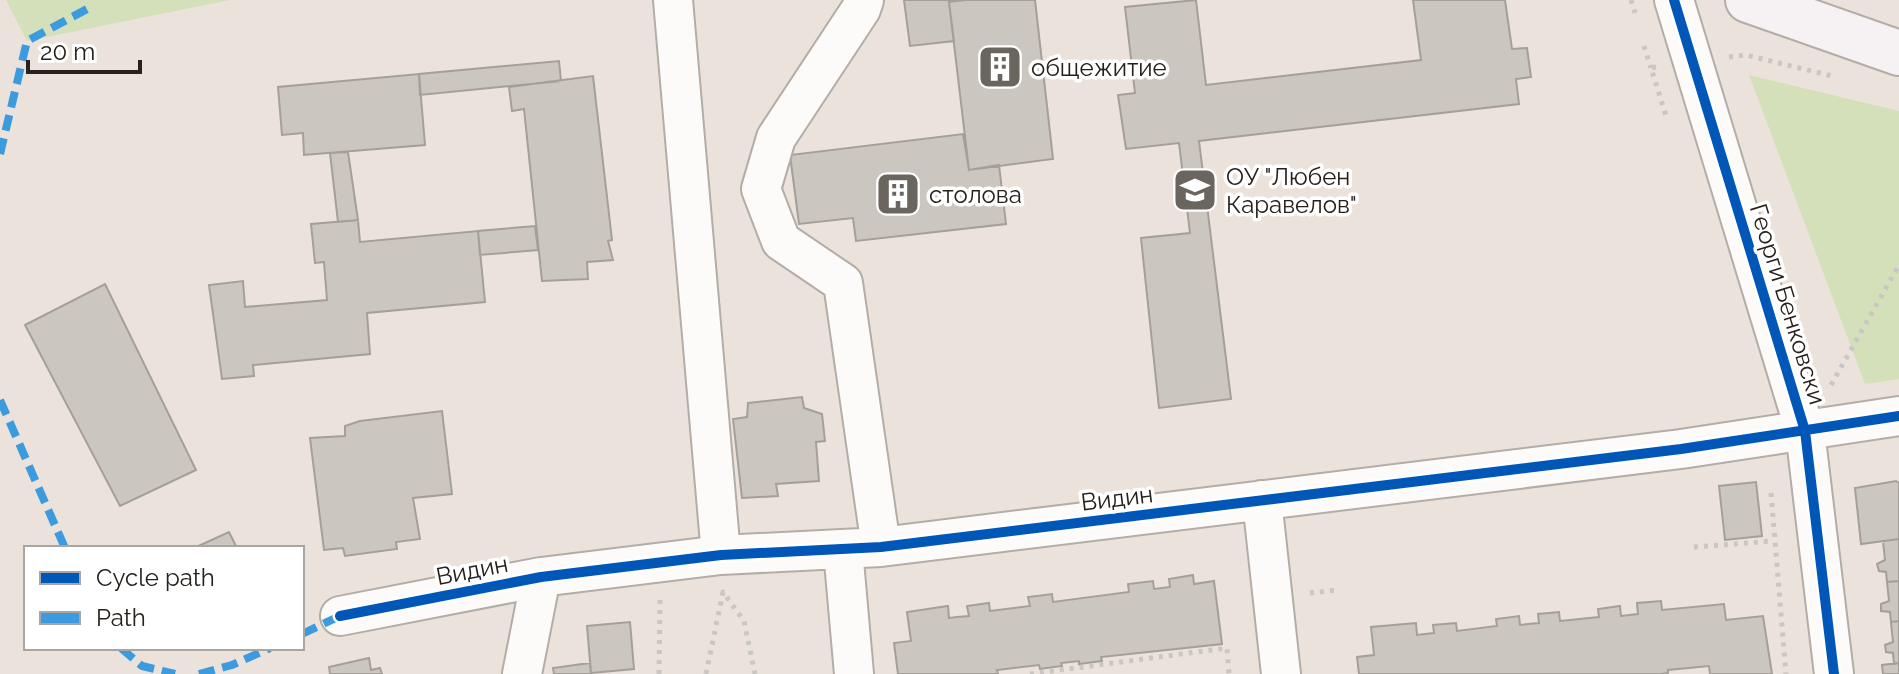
<svg xmlns="http://www.w3.org/2000/svg" width="1899" height="674" font-family="Raleway,sans-serif">
<style>
.green{fill:#d4e0b9}
.building{fill:#ccc6c0;stroke:#a59f9a;stroke-width:2}
.lines{fill:none;stroke-linecap:round;stroke-linejoin:round}
.street-casing{stroke:#b3ada7;stroke-width:42}
.secondary-casing{stroke:#b3ada7;stroke-width:48}
.path{stroke:#c9c6c3;stroke-width:5;stroke-dasharray:4 6;stroke-linecap:butt}
.street{stroke:#fcfbfa;stroke-width:38}
.secondary{stroke:#f6f2f4;stroke-width:44}
.quiet{stroke:#3c9bdf;stroke-width:8;stroke-dasharray:16 8;stroke-linecap:butt}
.cycleway-casing{stroke:#fff;stroke-width:15}
.cycleway{stroke:#0057b8;stroke-width:10}
.labels{text-anchor:middle;dominant-baseline:central;stroke-width:7;stroke-linejoin:round;paint-order:stroke}
.poi-label{font-size:24px;fill:#26211c;stroke:#fff;text-anchor:start}
.street-label{font-size:24px;fill:#26211c;stroke:#fff}
</style>
<rect width="100%" height="100%" fill="#ebe3db"/>
<path class="green" d="M6 0H230L27 41Z
M1749 75 1899 111V379L1865 384Z"/>
<path class="building" d="M904 0H965L949 2 954 41 910 46Z
M965 0H1035L1053 159 969 170 949 2Z
M1196 0 1206 85 1421 60 1413 0H1505L1512 49 1527 48 1531 77 1516 79 1519 104 1199 141 1231 399 1159 408 1141 238 1190 233 1179 143 1126 149 1118 95 1135 93 1125 7Z
M559 61 561 81 420 95 419 74Z
M419 74 425 145 304 155 303 133 282 135 278 87Z
M593 76 612 240 608 241 613 260 587 262 588 279 542 281 524 109 512 111 509 87Z
M963 134 969 170 999 165 1006 224 856 241 853 218 799 224 790 155Z
M348 152 358 220 338 222 330 153Z
M358 220 360 242 478 231 485 302 367 313 370 354 253 365 254 376 222 379 209 285 243 281 245 307 327 300 324 262 315 263 311 224Z
M535 226 538 250 480 255 478 231Z
M105 284 196 470 120 506 25 325Z
M802 397 804 408 822 414 825 441 816 442 819 481 776 484 778 496 742 498 733 419 747 417 748 403Z
M442 411 452 494 413 498 420 539 396 542 397 549 345 556 343 548 324 550 310 438 345 436V426L360 421Z
M1896 481 1899 483V539L1861 544 1855 488Z
M1756 482 1762 536 1725 540 1719 486Z
M229 532 237 548H194Z
M1899 539V581L1887 582 1886 572 1879 571 1877 564 1885 560 1883 541Z
M1193 575 1194 584 1214 581 1222 644 1101 657 1102 661 1079 664V661L1061 663 1062 666 1040 669 1039 665 997 670 998 674H898L894 643 911 641 907 612 948 606 949 618 957 617 969 616 967 606 989 603 990 611 1030 606 1028 597 1052 594 1053 602 1129 592 1128 584 1153 581 1154 589 1170 587 1169 579Z
M1899 581V621L1891 622 1890 612 1881 611V604L1889 601 1887 582Z
M1661 601 1662 610 1724 604 1726 620 1763 616 1772 674H1710L1709 666 1668 670V673L1661 674H1359L1357 657 1374 655 1371 627 1416 623 1417 635 1425 634 1434 633 1433 625 1456 623 1457 631 1497 626 1496 619 1519 616 1520 625 1528 624 1539 623 1538 614 1559 612 1560 621 1599 617 1598 609 1620 606 1621 616 1638 614 1637 603Z
M1899 621V663L1894 664 1893 653 1886 652 1885 645 1893 642 1891 622Z
M630 622 634 669 591 673 587 626Z
M369 658 371 670 380 668 382 674H330L329 667Z
M590 663 591 674H554L553 668Z
M1899 663V674H1883L1882 665Z"/>
<g class="lines">
<g class="street-casing">
<path id="street" d="M673 0 721 555
M864 0 861 9 776 138 761 189 781 241 843 283 881 547
M1674 0 1805 431 1834 674
M1262 500 1281 674
M843 550 854 674
M340 616 541 577 721 555 881 547 1681 449 1899 416
M522 674 541 577"/>
</g>
<g class="secondary-casing">
<path id="secondary" d="M1748 0 1899 53"/>
</g>
<path class="path" d="M1631 0 1635 13
M1644 46 1651 68
M1729 57 1746 55 1832 76
M1656 67 1651 68 1667 119
M1831 385 1899 265
M1771 493 1786 674
M1694 547 1772 541
M1310 593 1337 590
M659 674 660 599
M706 674 723 592 744 621 755 674
M1030 674 1227 648 1229 674"/>
<use href="#street" class="street"/>
<use href="#secondary" class="secondary"/>
<path class="quiet" d="M0 154 27 41 89 8
M0 400 65 548
M302 634 340 616
M121 648 142 666 175 674
M199 674 232 665 270 648"/>
<g class="cycleway-casing">
<path id="cycleway" d="M1674 0 1805 431 1834 674
M340 616 541 577 721 555 881 547 1681 449 1899 416"/>
</g>
<use href="#cycleway" class="cycleway"/>
</g>
<defs>
<g id="building-square" transform="scale(2.3)"><rect x="-9" y="-9" width="18" height="18" rx="4" fill="#6b655f" stroke="#fff"/><path d="M-4-6H4V6H1V3H-1V6H-4ZM-2.5-4.3h1.7v1.8h-1.7ZM.8-4.3h1.7v1.8H.8ZM-2.5-1h1.7V.8h-1.7ZM.8-1h1.7V.8H.8Z" fill="#fff"/></g>
<g id="school-square" transform="scale(2.3)"><rect x="-9" y="-9" width="18" height="18" rx="4" fill="#6b655f" stroke="#fff"/><path d="M0-5L7-2L0 1L-7-2ZM-4 1L0 2.5L4 1V4Q0 6-4 4Z" fill="#fff"/></g>
</defs>
<g fill-rule="evenodd">
<use href="#building-square" x="1000" y="67"/>
<use href="#school-square" x="1195" y="190"/>
<use href="#building-square" x="898" y="194"/>
</g>
<g class="labels">
<g class="poi-label">
<text x="1031" y="67">общежитие</text>
<text x="1226" y="176">ОУ "Любен<tspan x="1226" dy="28">Каравелов"</tspan></text>
<text x="929" y="194">столова</text>
</g>
<g class="street-label">
<text transform="translate(1788 304) rotate(73)">Георги Бенковски</text>
<text transform="translate(1117 498) rotate(-7)">Видин</text>
<text transform="translate(472 570) rotate(-11)">Видин</text>
</g>
</g>
<rect x="24" y="546" width="280" height="104" fill="#ffffff" stroke="#a8a6a4" stroke-width="2"/>
<rect x="40" y="572" width="40" height="12" fill="#0057b8" stroke="#a8a6a4" stroke-width="2"/>
<text x="96" y="586" font-size="24" fill="#26211c">Cycle path</text>
<rect x="40" y="612" width="40" height="12" fill="#3c9bdf" stroke="#a8a6a4" stroke-width="2"/>
<text x="96" y="626" font-size="24" fill="#26211c">Path</text>
<path d="M28 60v12h112v-12" fill="none" stroke="#26211c" stroke-width="4"/>
<text x="40" y="60" font-size="24" fill="#26211c" stroke="#ffffff" stroke-width="6" paint-order="stroke">20 m</text>
</svg>
